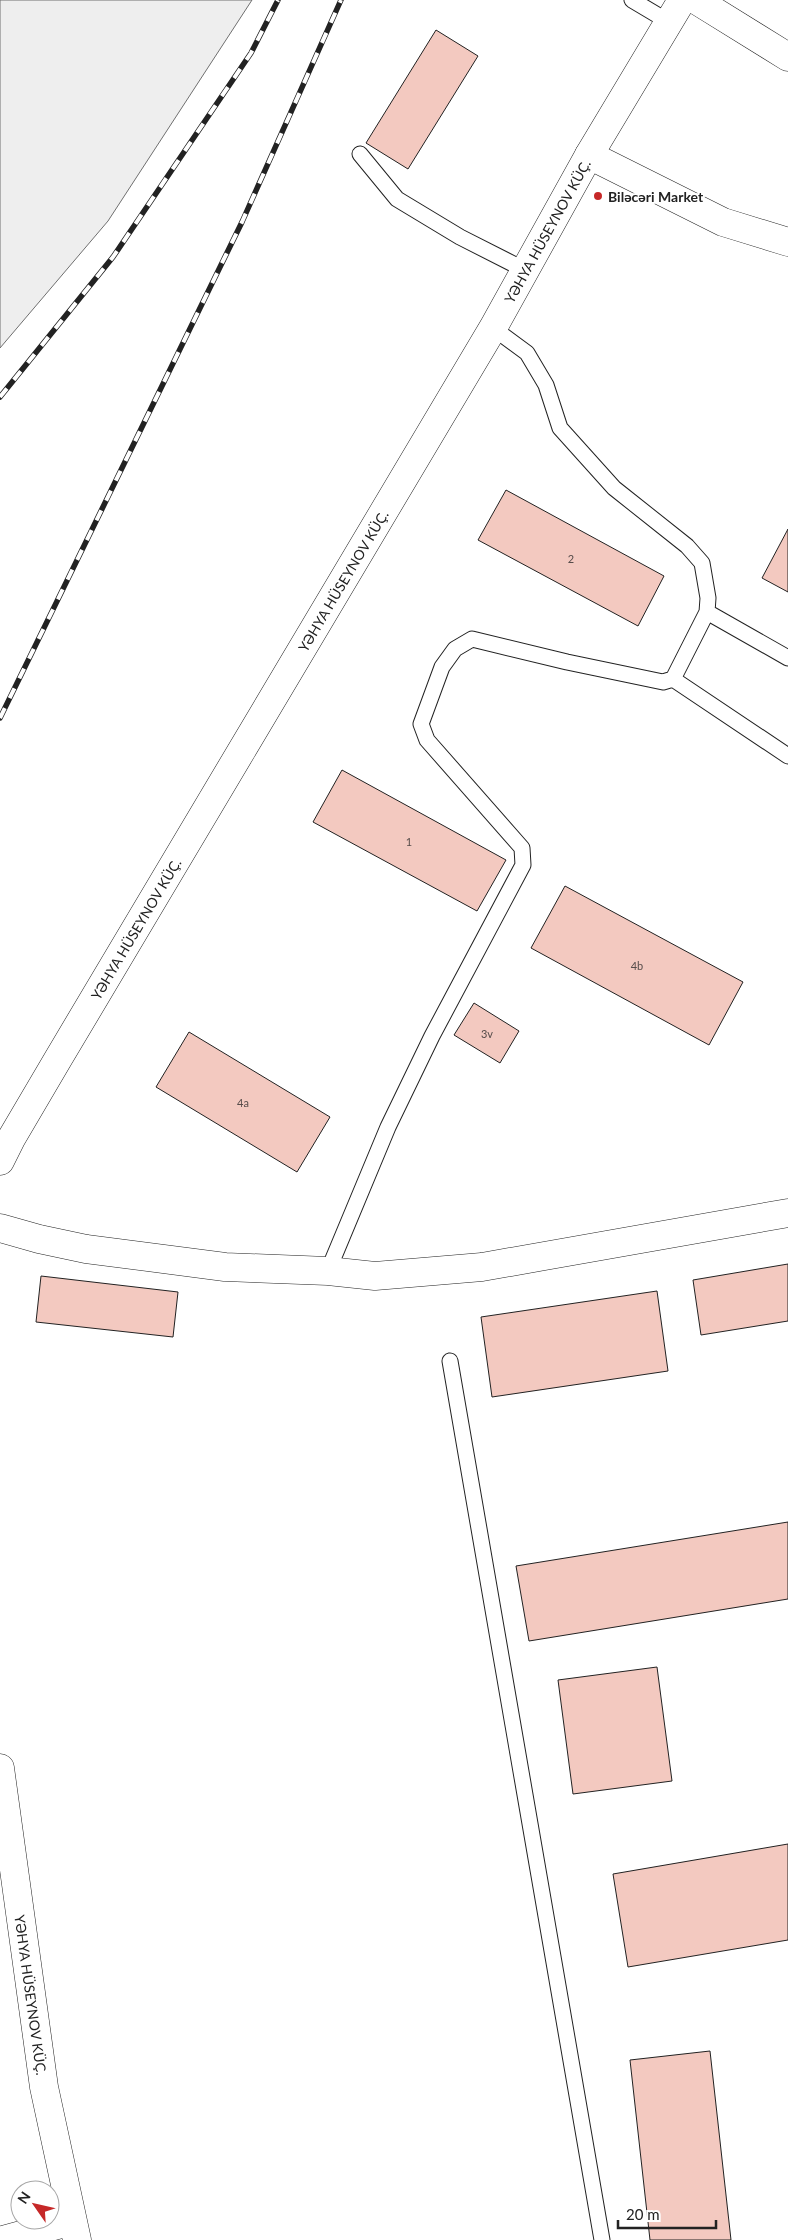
<svg xmlns="http://www.w3.org/2000/svg" width="788" height="2240" font-family="Lato,sans-serif">
<style>
.green{fill:#eee;stroke:#6f6f6f}
.building{fill:#f3c9c0;stroke:#222}
.lines{fill:none;stroke-linecap:round;stroke-linejoin:round}
.lane-casing{stroke:#222;stroke-width:17}
.street-casing{stroke:#222;stroke-width:29}
.secondary-casing{stroke:#222;stroke-width:29}
.lane{stroke:#fff;stroke-width:15}
.street{stroke:#fff;stroke-width:28}
.secondary{stroke:#fff;stroke-width:28}
.rail-casing{stroke:#222;stroke-width:5.5}
.rail{stroke:#fff;stroke-width:4;stroke-dasharray:11;stroke-linecap:butt}
.poi-dot{fill:#c62828;stroke:#fff;stroke-width:2}
.labels{text-anchor:middle;dominant-baseline:central;stroke-width:4;stroke-linejoin:round;paint-order:stroke}
.number-label{font-size:11px;fill:#564c4a}
.poi-label{font-size:14px;font-weight:bold;fill:#222;stroke:#fff;text-anchor:start}
.street-label{font-size:14px;fill:#222;stroke:#fff}
</style>
<rect width="100%" height="100%" fill="#fff"/>
<path class="green" d="M0 0H252L108 221 0 348Z"/>
<path class="building" d="M436 30 478 56 408 169 366 143Z
M506 490 664 576 638 626 478 540Z
M788 529V592L762 578Z
M342 770 506 860 477 911 313 822Z
M565 886 743 982 709 1045 531 948Z
M474 1003 519 1031 500 1063 454 1035Z
M189 1032 330 1117 297 1172 156 1087Z
M788 1264V1321L701 1335 693 1280Z
M41 1276 178 1292 173 1337 36 1322Z
M657 1291 668 1371 492 1397 481 1317Z
M788 1522V1599L529 1641 516 1566Z
M657 1667 672 1781 573 1794 558 1680Z
M788 1844V1940L628 1967 613 1874Z
M710 2051 731 2240H650L630 2060Z"/>
<g class="lines">
<g class="lane-casing">
<path id="lane" d="M632 0 669 22
M360 154 397 199 460 237 525 270
M707 612 788 658
M673 679 788 756
M328 1271 388 1127 432 1036 523 865 522 848 427 740 421 724 442 667 455 649 472 639 567 662 663 682 673 679 707 612 708 598 702 563 687 546 614 488 560 428 546 385 527 353 493 328
M450 1361 602 2240"/>
</g>
<g class="street-casing">
<path id="street" d="M696 0 788 57
M589 155 723 222 788 242
M0 1228 39 1239 86 1249 225 1267 328 1271 375 1276 482 1267 788 1213
M3 2240 72 2221"/>
</g>
<g class="secondary-casing">
<g id="secondary">
<path id="s1" d="M0 1161 11 1139 58 1059 493 328 589 155 682 0"/>
<path id="s2" d="M0 1768 44 2087 77 2240"/>
</g>
</g>
<use href="#lane" class="lane"/>
<use href="#street" class="street"/>
<use href="#secondary" class="secondary"/>
<g class="rail-casing">
<path id="rail" d="M0 397 113 257 251 53 278 0
M0 718 242 222 341 0"/>
</g>
<use href="#rail" class="rail"/>
</g>
<circle class="poi-dot" cx="598" cy="196" r="5"/>
<g class="labels">
<g class="number-label">
<text x="571" y="558">2</text>
<text x="409" y="841">1</text>
<text x="637" y="965">4b</text>
<text x="487" y="1033">3v</text>
<text x="243" y="1102">4a</text>
</g>
<g class="poi-label">
<text x="608" y="196">Biləcəri Market</text>
</g>
<g class="street-label">
<text stroke="none"><textPath href="#s1" startOffset="1079">YƏHYA HÜSEYNOV KÜÇ.</textPath></text>
<text stroke="none"><textPath href="#s1" startOffset="674">YƏHYA HÜSEYNOV KÜÇ.</textPath></text>
<text stroke="none"><textPath href="#s1" startOffset="269">YƏHYA HÜSEYNOV KÜÇ.</textPath></text>
<text stroke="none"><textPath href="#s2" startOffset="229">YƏHYA HÜSEYNOV KÜÇ.</textPath></text>
</g>
</g>
<g transform="translate(35 2205) rotate(304)"><circle r="24" fill="#ffffff" stroke="#a7a7a7"/>
<path d="M0-4L9 19L0 12L-9 19Z" fill="#c62828"/>
<text y="-8" font-size="14" font-weight="bold" text-anchor="middle" fill="#222222">N</text>
</g>
<path d="M618 2220v8h98v-8" fill="none" stroke="#222222" stroke-width="2.5"/>
<text x="626" y="2220" font-size="15" fill="#222222" stroke="#ffffff" stroke-width="4" paint-order="stroke">20 m</text>
</svg>
